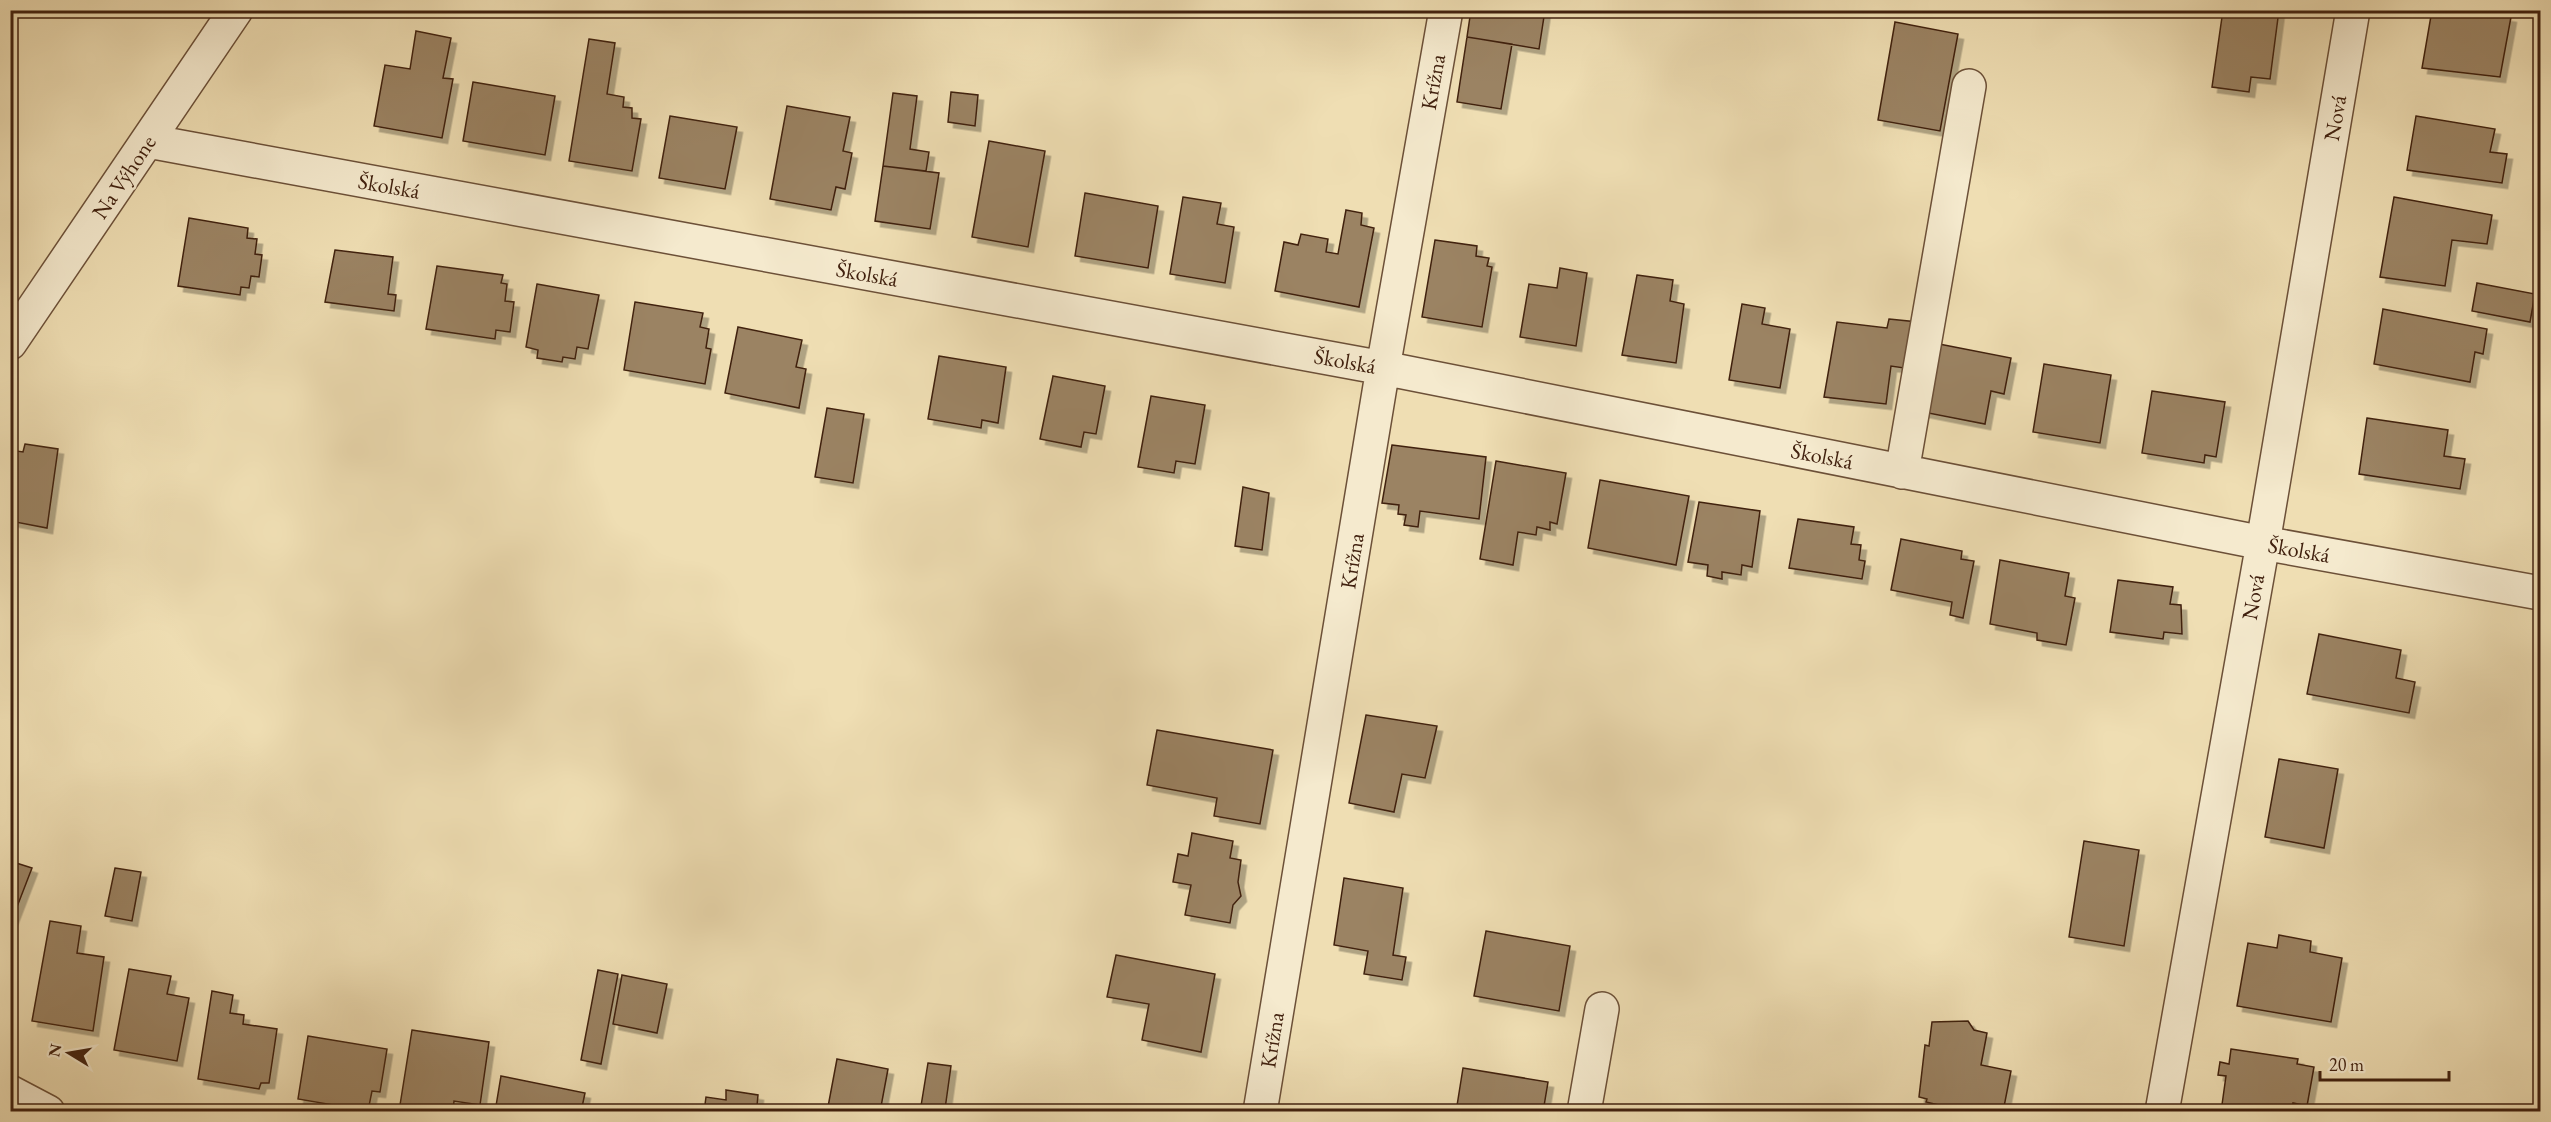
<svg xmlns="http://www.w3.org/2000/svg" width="2551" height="1122" font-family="'EB Garamond',serif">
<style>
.building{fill:#9b8364;stroke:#41210f;stroke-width:1.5;filter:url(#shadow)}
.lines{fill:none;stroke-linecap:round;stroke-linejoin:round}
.minor-casing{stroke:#6c5038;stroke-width:36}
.minor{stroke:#f5eace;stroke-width:33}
.labels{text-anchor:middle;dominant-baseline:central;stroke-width:5;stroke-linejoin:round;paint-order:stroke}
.street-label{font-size:22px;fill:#41210f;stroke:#f5eace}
</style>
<defs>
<filter id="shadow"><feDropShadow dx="5.5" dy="5.5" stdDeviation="0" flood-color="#0004"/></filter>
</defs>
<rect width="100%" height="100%" fill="#efdeb3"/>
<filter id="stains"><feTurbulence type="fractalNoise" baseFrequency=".00333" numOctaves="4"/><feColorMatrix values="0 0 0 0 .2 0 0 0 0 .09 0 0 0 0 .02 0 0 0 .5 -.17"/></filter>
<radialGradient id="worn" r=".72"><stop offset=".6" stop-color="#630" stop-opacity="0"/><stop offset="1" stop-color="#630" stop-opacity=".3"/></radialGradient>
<path class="building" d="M1471 10H1545L1539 49 1467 37Z
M2223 10H2279L2270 79 2251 77 2249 92 2212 87Z
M2432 10H2474L2511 17 2500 77 2422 68Z
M1895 22 1958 34 1940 131 1878 120Z
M416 31 451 38 443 78 453 79 442 138 374 126 385 65 410 69Z
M1467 37 1512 44 1501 109 1457 102Z
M589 39 615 43 607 94 624 97 623 107 632 108V118L641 119 632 171 569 161Z
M473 82 555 96 545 155 463 141Z
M951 92 978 95 975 126 948 122Z
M893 93 917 96 910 149 929 152 926 171 883 166Z
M787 106 850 117 843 151 852 153 845 189 836 187 831 210 770 199Z
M670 116 737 127 725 189 659 178Z
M2416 116 2495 129 2490 152 2507 154 2502 183 2407 170Z
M989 141 1045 151 1028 247 972 237Z
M883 166 939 173 930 229 875 221Z
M1085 193 1158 206 1148 268 1075 256Z
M1183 197 1221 203 1217 224 1234 227 1225 283 1170 274Z
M2394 197 2492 215 2487 244 2452 240 2445 286 2380 277Z
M1346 210 1362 213 1361 225 1374 228 1359 307 1275 291 1284 242 1298 245 1301 234 1328 239 1326 252 1338 254Z
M189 218 248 228 247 238 257 239 255 254 262 255 259 277 251 276 249 288 241 287 240 295 178 286Z
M1435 240 1477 246 1476 256 1489 258 1487 266 1492 267 1482 327 1422 317Z
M335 250 393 257 388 294 396 295 394 311 325 302Z
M437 266 503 275 501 283 507 284 505 301 514 302 510 332 496 330 495 339 426 329Z
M1560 268 1587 273 1576 346 1520 337 1529 284 1557 288Z
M1637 275 1673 280 1670 301 1684 304 1676 363 1622 355Z
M2477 283 2535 294 2530 322 2472 311Z
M537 284 599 295 588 349 577 347 575 359 563 357 562 362 537 358 538 350 526 347Z
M635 302 703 313 700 327 709 329 706 348 711 349 705 384 624 370Z
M1742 304 1765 308 1762 324 1790 329 1780 388 1729 380Z
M2383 309 2487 329 2483 354 2475 352 2470 382 2374 364Z
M1889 319 1918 322 1911 369 1891 366 1886 404 1824 397 1837 322 1887 328Z
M738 327 802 340 796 367 806 369 799 408 725 393Z
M1934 343 2011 358 2004 394 1991 391 1985 424 1923 412Z
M939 356 1006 367 998 423 982 420 981 428 928 419Z
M2044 364 2111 375 2100 443 2033 432Z
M1053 376 1105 386 1096 434 1084 432 1081 447 1040 439Z
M2152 391 2225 402 2216 457 2205 455 2204 463 2142 453Z
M1151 396 1205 405 1195 464 1176 461 1174 473 1138 467Z
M827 408 864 414 853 483 815 477Z
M2367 418 2448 430 2444 456 2465 459 2460 489 2359 474Z
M25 444 58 449 47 528 10 521V450L23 452Z
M1392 445 1486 457 1479 519 1420 511 1418 527 1404 525 1406 515 1398 514 1399 505 1382 503Z
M1496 461 1566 473 1557 524 1550 522V530L1537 527 1536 535 1518 532 1513 565 1480 559Z
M1600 480 1689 496 1676 565 1588 548Z
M1243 487 1269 493 1262 550 1235 546Z
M1699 502 1760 511 1752 567 1742 565 1741 575 1722 572V579L1707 576 1708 565 1688 562Z
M1798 519 1854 527 1851 544 1861 545 1859 560 1865 561 1862 579 1789 568Z
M1901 539 1962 551 1961 559 1974 561 1963 618 1950 615 1952 602 1891 590Z
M2000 560 2069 573 2065 596 2075 598 2066 645 2037 640V633L1990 624Z
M2118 580 2173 587 2170 604 2181 605 2182 634 2164 632 2163 639 2110 632Z
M2319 634 2401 650 2396 678 2415 682 2409 713 2307 694Z
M1366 715 1437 726 1425 778 1402 774 1394 812 1349 803Z
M1157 730 1273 750 1260 824 1214 816 1217 798 1147 785Z
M2279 759 2338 769 2324 848 2265 837Z
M1192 833 1233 841 1230 858 1241 860 1238 882 1241 896 1233 905 1230 923 1185 915 1191 885 1173 882 1178 854 1188 856Z
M2084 841 2139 850 2124 946 2069 937Z
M10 861 32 868 10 925Z
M115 868 141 872 132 921 105 916Z
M1344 878 1403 888 1393 955 1406 957 1402 980 1364 974 1368 951 1334 945Z
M50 921 81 926 77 953 104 957 93 1031 32 1021Z
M1486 931 1570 946 1559 1011 1474 996Z
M2279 935 2311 941 2310 952 2342 958 2331 1022 2237 1006 2248 943 2277 948Z
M1116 955 1215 974 1201 1052 1142 1040 1149 1004 1107 997Z
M129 969 171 976 167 994 189 998 177 1061 114 1050Z
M598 970 618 974 601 1064 581 1060Z
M622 975 667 984 657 1033 613 1024Z
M212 991 233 995 230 1013 244 1015 243 1024 277 1029 269 1083H261L259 1089 198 1079Z
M1968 1021 1974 1030 1987 1033 1981 1065 2011 1071 2003 1112 1965 1105 1964 1111 1926 1102 1927 1099 1919 1097 1925 1045 1929 1046 1932 1022Z
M412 1030 489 1042 480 1105 454 1101 453 1112 400 1105Z
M308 1036 387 1049 380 1092 372 1091 368 1111 298 1099Z
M2231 1049 2298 1059 2297 1064 2314 1067 2307 1106 2293 1103 2291 1112H2221L2226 1076 2218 1075 2220 1062 2229 1064Z
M837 1059 888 1069 880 1112H827Z
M928 1063 951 1066 945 1109 921 1106Z
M1463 1068 1548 1082 1543 1112H1456Z
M501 1076 585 1093 581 1112H495Z
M726 1090 758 1095 757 1106 769 1108V1112H704L706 1097 726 1100Z"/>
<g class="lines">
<g class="minor-casing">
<path id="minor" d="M148 141 1383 368 2263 543 2540 593
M10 343 236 10
M1902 472 1969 86
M10 1092 48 1112
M1260 1112 1383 368 1446 10
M1584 1112 1602 1009
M2162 1112 2263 543 2353 10"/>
</g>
<use href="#minor" class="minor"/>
</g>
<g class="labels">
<g class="street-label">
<text transform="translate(1433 82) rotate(-80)">Krížna</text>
<text transform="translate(2335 118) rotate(-80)">Nová</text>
<text transform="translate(124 177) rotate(-56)">Na Výhone</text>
<text transform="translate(389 186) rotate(10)">Školská</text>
<text transform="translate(867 274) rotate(10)">Školská</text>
<text transform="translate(1345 361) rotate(10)">Školská</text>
<text transform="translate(1822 456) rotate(11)">Školská</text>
<text transform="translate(2299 550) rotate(10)">Školská</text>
<text transform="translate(1352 561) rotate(-81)">Krížna</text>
<text transform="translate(2253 597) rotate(-80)">Nová</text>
<text transform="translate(1272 1040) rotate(-81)">Krížna</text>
</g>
</g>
<rect width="2551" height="1122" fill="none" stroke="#efdeb3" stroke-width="36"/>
<rect x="12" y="12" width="2527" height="1098" fill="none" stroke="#41210f" stroke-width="3"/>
<rect x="18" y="18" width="2515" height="1086" fill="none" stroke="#41210f" stroke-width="1.5"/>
<g transform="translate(69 1053) rotate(281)" stroke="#f5eace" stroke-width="4.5" paint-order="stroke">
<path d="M0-4.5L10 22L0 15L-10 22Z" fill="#41210f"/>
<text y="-9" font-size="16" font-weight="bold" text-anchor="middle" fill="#41210f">N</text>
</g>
<path d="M2320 1071v9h129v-9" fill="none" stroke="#41210f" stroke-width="3"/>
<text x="2329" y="1071" font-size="18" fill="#41210f" stroke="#f5eace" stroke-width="4.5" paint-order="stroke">20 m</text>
<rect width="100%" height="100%" filter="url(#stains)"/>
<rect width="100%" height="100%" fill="url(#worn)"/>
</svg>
